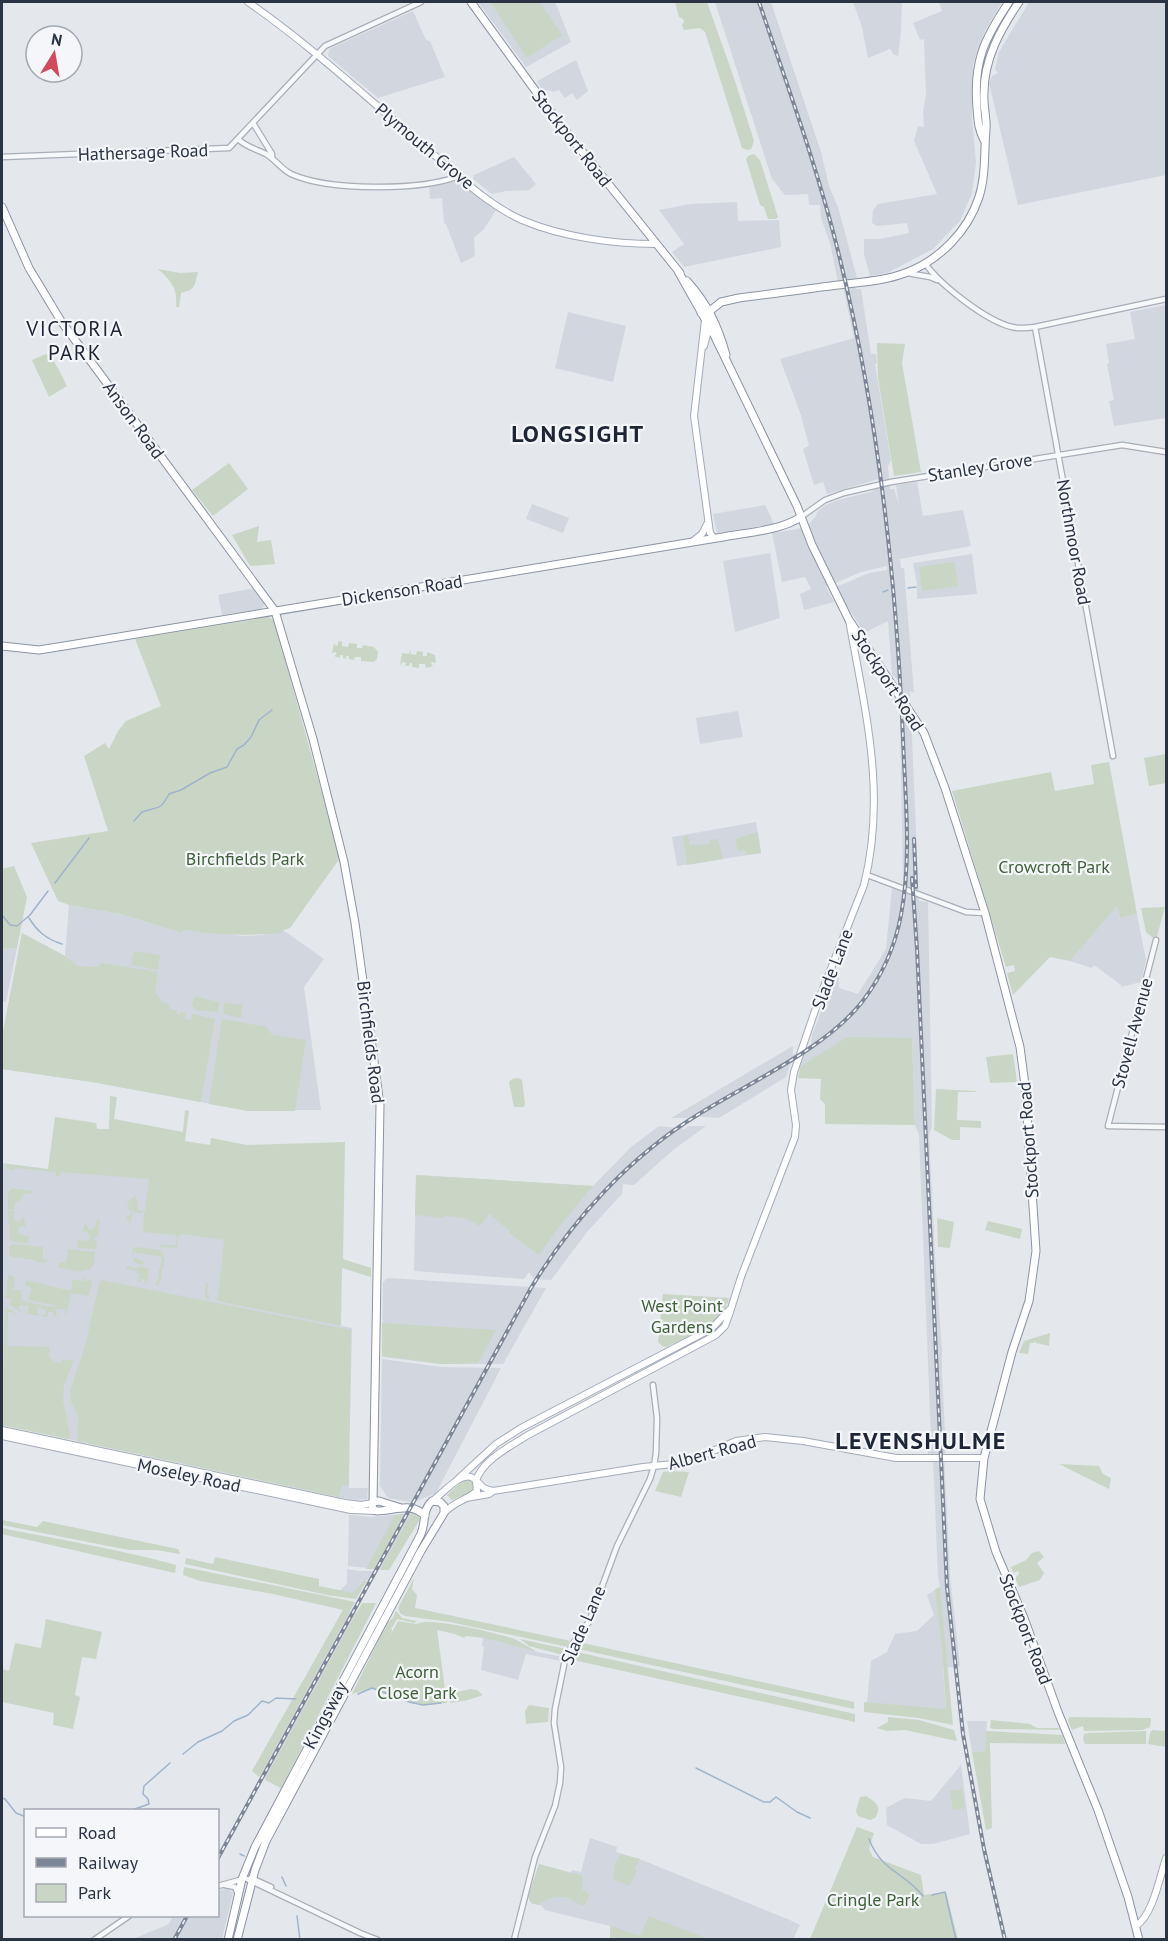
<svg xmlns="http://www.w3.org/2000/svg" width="1168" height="1941" font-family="'PT Sans',sans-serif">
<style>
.built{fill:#d2d6de}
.green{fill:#c9d6c5}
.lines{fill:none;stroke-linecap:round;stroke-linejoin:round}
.stream{stroke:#9fb4cc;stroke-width:1.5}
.minor-casing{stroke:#a9aeb7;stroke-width:7}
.major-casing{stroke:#a3abb8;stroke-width:8}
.highway-casing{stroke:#8b94a3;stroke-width:9}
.minor{stroke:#f7f8fa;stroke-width:4.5}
.major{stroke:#fff;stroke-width:6}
.highway{stroke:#fff;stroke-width:7}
.rail-casing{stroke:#7d8696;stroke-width:4}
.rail{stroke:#f4f6f9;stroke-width:1.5;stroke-dasharray:4.5;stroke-linecap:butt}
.labels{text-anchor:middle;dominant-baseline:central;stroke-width:4.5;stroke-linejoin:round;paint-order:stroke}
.street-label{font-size:18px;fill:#2b3445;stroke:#f4f6f9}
.park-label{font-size:18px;fill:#3f6138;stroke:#f4f6f9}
.quarter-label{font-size:21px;letter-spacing:1.5px;fill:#1d2536;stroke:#f4f6f9}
.district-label{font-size:24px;font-weight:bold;letter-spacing:1.5px;fill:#1d2536;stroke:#f4f6f9}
</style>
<rect width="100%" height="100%" fill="#e4e7ec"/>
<path class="built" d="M478 2H555L571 42 526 67Z
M715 2H771L821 152 829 186 838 207 857 278 854 279 856 289H861L871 354H876L877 363 875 364 891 461 888 466 890 489H894L899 505 896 485 917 482 923 516 963 510 971 546 900 559 901 568H904L914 693 910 691 919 901 928 902 932 1127 929 1135 935 1256 942 1349V1373L946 1452 944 1454 950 1576 960 1666 943 1668 946 1710 867 1703 871 1661 887 1652 895 1634 917 1631 934 1615 927 1595 940 1587 938 1577 933 1457 928 1456 927 1440 931 1439 919 1135 915 1125 912 1038 816 1059 800 1067 802 1057 790 1064 786 1077 719 1118 692 1116 689 1118H671L793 1046V1055L811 1045 812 1035 838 969 839 988 858 994 886 949 892 888 902 892 903 883 900 715 898 680 892 675 888 621 864 633 836 587 869 573 887 570V566L861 572 826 587 834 602 804 610 800 594 811 589 805 577 782 582 772 533 798 529 810 523 816 516 817 512 826 505 838 500 871 492 879 487 878 479 827 494 823 482 814 485 803 449 809 446 801 415 780 359 854 338 842 282H838L830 243 821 218 820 205H809L808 194 785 195 772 179Z
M853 2H902L901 31 898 56 893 54 890 49 868 58 862 27Z
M939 2H1002L985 31 973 64 972 120 976 162 972 193 960 221 933 249 887 273 870 276 864 254V239H880L909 233 907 223 877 226 872 223 873 210 878 204 937 194 914 141 918 126 924 127 923 112 926 95 924 39 920 40 913 23 942 11Z
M1029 2H1166V175L1018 205 989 83 992 76 998 73 995 69 999 52Z
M413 11 426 40 430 41 445 77 378 98 328 56 329 50 331 48Z
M576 60 588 91 577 100 572 93 565 98 559 90 554 92 548 90 543 92 537 81Z
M514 157 536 184 529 190 506 191 492 194 473 179 474 175Z
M458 181 496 210 484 229 474 238 475 256 461 263 446 224 444 223 442 198 430 199 429 187Z
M737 202 738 221 779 220 781 247 684 267 672 252 684 244 659 210 690 204Z
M1166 305V418L1114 426 1109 401 1114 400 1107 364 1109 363 1106 344 1135 339 1130 312Z
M568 312 626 326 613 382 555 368Z
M532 504 569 518 563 533 526 519Z
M765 505 774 524 717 533 713 514Z
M770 553 780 618 735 632 723 561Z
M972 554 977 594 917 599V584L913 563Z
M255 588 265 604 261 609 222 615 218 595Z
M738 711 743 737 700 744 696 718Z
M756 822 761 853 677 866 672 837Z
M69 905 120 914 182 933 184 930 245 936 263 935 283 930 324 959 304 987 321 1110H244L92 1082 2 1069V1037L22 933 65 956Z
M1117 905 1120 918 1137 914 1146 961 1141 982 1121 987V985L1094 965 1092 968 1070 961Z
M17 948 6 1002 2 1001V949Z
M659 1126 685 1129 688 1126H706L673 1150 634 1185 623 1184 622 1194 587 1232 551 1280 534 1279 529 1272 524 1279 414 1271 416 1175 593 1186 631 1147Z
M2 1163 48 1169 152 1177 226 1238 221 1302 352 1328 350 1424 341 1484 349 1485V1488H368L367 1499 355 1500 339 1497 2 1425Z
M386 1279 388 1278 546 1288 503 1364H441L382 1357 383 1283Z
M382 1359 441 1367 501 1368 436 1493 419 1500 411 1502 388 1498 380 1486Z
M414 1513 420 1519 389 1570 348 1566 349 1515 371 1517Z
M347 1569 359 1571H373L369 1580H362L355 1593 340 1591 347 1583Z
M343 1610 370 1615 281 1788 252 1771Z
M483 1637 537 1652 563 1657 561 1661 526 1654 518 1680 481 1670 484 1647 482 1646Z
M967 1721H987L985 1751 972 1752Z
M961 1765 970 1834 933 1844H921L887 1825 886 1808 905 1798 931 1801Z
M590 1838 617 1847 616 1852 642 1860 790 1920 800 1925 793 1939H610V1926L545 1910 542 1906 531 1903 528 1897 539 1864 571 1873 572 1870 581 1872Z
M227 1888 233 1893 222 1939H133L169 1924 173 1916H218V1891Z"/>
<path class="green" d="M494 2H540L562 35 527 58 491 3Z
M675 2H707L735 81 754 141 751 149 747 150 742 148 705 32 700 28 684 30 682 25 684 22 683 19 679 17Z
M754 154 760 160 778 217 776 219H768L764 207 760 205 746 159 748 156Z
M158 269 180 273 198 272C194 287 196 289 181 293L179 307H176C178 288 171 281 158 269Z
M877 343 905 344 902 363 921 472 894 476 878 378Z
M46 354 52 359 58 368 67 386 49 397 32 360Z
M229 463 248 489 213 516 192 490Z
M259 526 257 542 271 540 275 564 250 566 232 535Z
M954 562 958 586 922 591 919 567Z
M268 617 274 620 340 858 290 928 283 930 281 933C248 936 217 935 184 930L182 933 120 914 69 905 58 901 31 843 108 831 84 756 105 743 109 749 118 731 126 721 161 706 135 639Z
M340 641 342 642V646L348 647 349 643 357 644V648H362L363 645 374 647 378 652 377 659 374 662 361 661V657H355L354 660 349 659V656H346V659L343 658V655H340V658L334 656 337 654 335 652 332 653 334 643 336 646 338 645V642Z
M410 650 411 654 416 655 417 651 423 652V656H427V652L435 655 436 662 435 663 432 662 431 664 433 666 426 668 425 664H419V668L412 667V663H410L409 666H405L406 663 403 662 400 665 402 653 409 654Z
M1166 754V783L1149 786 1144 758Z
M1109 762 1137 914 1120 918 1117 906 1070 961 1050 957 1013 995 1007 973 1015 971 1014 965 1006 967 952 791 1051 772 1055 791 1094 784 1091 765Z
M758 832 761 853 746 855 745 850 738 851 735 839Z
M688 836 690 845 709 844 711 840 718 839 723 859 687 865 683 837Z
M14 866 27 897 17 948 2 949V869Z
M1165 907 1156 940 1146 932 1141 908Z
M22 933 65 956 77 966 97 967 102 963 158 972 155 992 162 1002 168 1004 170 1009 177 1011V1014L180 1015V1012L186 1013 185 1019 191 1020 192 1014 215 1019 201 1102 92 1082 2 1069V1037Z
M134 951 160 955 158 970 131 965Z
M194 996 219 1002 218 1012 195 1010 192 1004Z
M224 1003 243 1005 241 1018 223 1014Z
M222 1019 267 1027 272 1035 306 1040 295 1111H248L209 1104Z
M847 1037 912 1038 915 1125 825 1124V1104L820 1099 821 1079 798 1078 800 1067Z
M1013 1054 1017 1082 990 1083 986 1057Z
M518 1078 522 1080 525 1104 524 1107H514L509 1082 512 1079Z
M936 1089 976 1091V1092H958L957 1120 981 1121V1128L960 1127V1140H952L934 1130Z
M110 1096 117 1097 114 1119 183 1132 185 1110 189 1111 185 1141 210 1145 211 1138 247 1145 345 1142 343 1259 371 1268V1277L342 1268 341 1326 221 1302V1301L205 1298 206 1283H208L207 1294 210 1295 209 1299 216 1300 218 1296 224 1240 182 1234 178 1237 177 1248 160 1247 161 1245H176L177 1237 174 1235 143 1232 144 1212H141L142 1213 133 1212 130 1224 126 1218 134 1211 129 1210 127 1203 136 1195 138 1210 145 1212 149 1179 61 1172 60 1177 56 1176V1172L15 1168V1171L7 1169 5 1164 48 1169 55 1117 96 1123 97 1129H109Z
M416 1175 593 1186 562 1223 539 1255 509 1233 510 1231 491 1216 492 1214 490 1213 480 1226 464 1218 444 1216 443 1218C433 1218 425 1215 415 1215Z
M12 1188 33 1191V1194L26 1193 18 1202H15L14 1210H8V1192Z
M8 1211H14V1220L19 1223 23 1217 26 1226H20L17 1232 21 1235 29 1236 28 1243 15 1242 10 1240Z
M937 1218 954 1222 950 1248 938 1247Z
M97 1219 100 1220 98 1237H95L94 1240 97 1241 96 1249 77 1248 78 1240 85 1241 90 1239 88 1232 82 1231 86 1223 89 1230 95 1228Z
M988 1221 1022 1229 1020 1239 985 1230Z
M13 1244 43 1247V1259L47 1260V1263L35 1262V1260L14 1257 13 1258 9 1255V1246Z
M136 1247 161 1250 165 1260 162 1270V1279L158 1285 144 1283 145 1280 142 1279 141 1282H138L140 1274 137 1273V1271L126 1269 128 1266 137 1269 140 1266 149 1269 147 1283 155 1285 157 1281 162 1257 134 1252 132 1257 145 1262 142 1265 135 1262 132 1257 133 1249Z
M68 1249 95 1252 93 1266C84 1276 70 1269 58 1267L60 1262 66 1263Z
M8 1275 15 1277 13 1289 21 1290 22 1301 45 1306 64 1307 28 1300 31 1289 29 1286H25L26 1280 71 1291 73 1279 83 1281 84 1276 86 1277 85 1280 88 1281 89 1278 92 1283 89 1296 71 1293 66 1316 63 1315 66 1314 65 1309H56V1314L59 1316H53V1312H48V1316L42 1317V1315H45L46 1310 38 1307 37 1313 40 1314 38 1316 25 1313 28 1312 29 1306 20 1305 19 1310 22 1311 21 1312 10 1305 11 1299 5 1298Z
M102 1280 351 1330 349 1485H342L339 1497 77 1441 78 1416 71 1402 70 1391 86 1343 99 1284Z
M663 1294 729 1298C722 1326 689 1336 666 1347L662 1346 658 1342Z
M5 1307 16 1313 14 1315 13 1312H8L7 1346 50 1347 49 1356 52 1360 59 1363 63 1359 74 1361 64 1385 63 1401 70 1434 68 1439 2 1425Z
M382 1323 496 1330 478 1363 441 1364 382 1356Z
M1050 1333 1049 1346 1036 1343 1034 1341V1343H1030L1028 1354 1019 1353 1024 1341Z
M1059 1464 1099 1466 1103 1474 1111 1478 1109 1489Z
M669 1471 689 1472 681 1497 655 1491 663 1472Z
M464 1479H469L474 1482 475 1486 473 1492 452 1500 447 1495Z
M412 1513H416L420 1519 389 1570H380Z
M404 1514 374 1569H366L395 1515Z
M2 1520 37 1527 43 1521 178 1549 180 1554 156 1550H130L113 1547 2 1525Z
M2 1528C60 1540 119 1549 176 1565L175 1573 2 1534Z
M1039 1551 1044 1557 1037 1563 1044 1573 1040 1580 1019 1587 1015 1578 1019 1574 1018 1571 1013 1573 1011 1567 1026 1560 1032 1553Z
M215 1557 319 1579V1586L354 1593 363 1580 367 1581 356 1599 327 1595 185 1564 186 1558 213 1564Z
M184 1567 355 1602 259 1777 252 1771 343 1610 273 1594 200 1581 183 1575Z
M414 1578 412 1589 417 1595 415 1608 571 1641 568 1647 450 1622 405 1616 400 1613 398 1608Z
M940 1587 953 1725 919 1718 864 1712V1702L946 1709 942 1649 935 1589Z
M362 1603H376L281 1788 265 1780Z
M396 1611 402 1618 417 1621 414 1623 397 1619 392 1628 391 1627 392 1630 391 1634 398 1621 416 1624C429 1616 496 1633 512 1638 520 1641 530 1648 537 1652L485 1638 466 1636 464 1638 455 1634 437 1630 447 1703 423 1705 409 1702 372 1688 352 1694 387 1623 393 1618Z
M46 1619 102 1632 96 1659 82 1657 75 1695 80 1697 73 1729 53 1725 54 1713 2 1702V1669L9 1671 15 1643 41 1648Z
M520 1639 566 1649 563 1655 529 1646Z
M583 1643 854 1702V1709L578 1649Z
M577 1652 855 1714V1722L573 1660Z
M470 1689 477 1690 483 1695 468 1700 450 1703 449 1694Z
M529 1705 549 1708 548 1722 526 1724 525 1711Z
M888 1717 919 1720 954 1730 957 1741 905 1730 887 1731 877 1728 888 1722Z
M1070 1717 1151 1718 1150 1727 1142 1730 1084 1731 1083 1726 1072 1730 1068 1720Z
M991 1720 1030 1724 1037 1728H1059L1060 1730 994 1729 990 1728Z
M1152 1730 1166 1731V1747L1148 1744 1150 1733Z
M986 1731 1062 1735 1065 1744 990 1743 992 1828 986 1830 972 1752 985 1751Z
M1146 1731V1744H1085L1083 1739 1084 1734 1089 1733Z
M962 1789 965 1808 953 1810 950 1791Z
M866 1796C877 1803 882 1806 875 1818L870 1820 858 1816 856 1811 860 1797Z
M857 1827 874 1833 869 1849 873 1857 921 1875 924 1895 946 1892 958 1939H810Z
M620 1854 640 1859 635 1869 637 1871 629 1886 613 1879 614 1867Z
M539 1864 583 1876 582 1889 589 1894 585 1905C579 1905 577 1903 572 1900 561 1893 547 1898 538 1905L531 1903 528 1897Z
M649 1916 708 1939H610L611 1926 640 1936Z"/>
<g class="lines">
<path class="stream" d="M908 588 916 587
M883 592 888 590
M134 821 142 812C159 806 160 811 169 794L181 790 210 773 227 767 237 749 244 745 251 737 259 720 272 710
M55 883 89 838
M2 915 10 925 17 926 30 915 48 891
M29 918C37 931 46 939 62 944
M358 1694 372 1688 409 1702 423 1705 441 1703
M183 1754 198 1742 222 1731 234 1721 248 1715 262 1701 269 1703 276 1698 296 1699
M696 1768 764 1802H770L776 1797 797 1812 810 1818
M2 1798 5 1799 16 1813 26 1817
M132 1810 149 1804 148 1799 143 1794 144 1786 170 1763
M869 1839C881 1871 904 1872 923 1896
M240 1854 244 1856
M282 1877 286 1886
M932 1895 945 1892 956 1940
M297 1916 300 1940
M314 1940V1939"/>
<g class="minor-casing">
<path id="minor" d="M253 123 272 154V158
M238 139C246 147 256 149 266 154 276 160 281 169 291 174 329 191 420 191 459 176
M2 157 229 148 325 46 421 2
M925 263C939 284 986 321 1012 327 1020 329 1028 328 1035 327L1166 299
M907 273 930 277 937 280
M1035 327 1113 756
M801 517 825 500 844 493 891 482 1122 445 1166 452
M867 875 966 912 985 913
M1156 940 1108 1126 1166 1127
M251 1878 271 1887
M247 1879 360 1933 378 1940
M225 1885 235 1887 238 1894
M218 1886 243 1879
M94 1940 129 1916
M514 1940 535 1857 555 1806 560 1783 561 1767 554 1723 555 1709 565 1660 576 1638 589 1622 617 1546 650 1479 654 1466 656 1453 657 1418 653 1385"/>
</g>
<g class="major-casing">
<path id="major" d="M248 2C310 45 366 97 424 146 454 172 486 204 522 220 562 237 613 244 656 244
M705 320 694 416 710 533 714 538
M704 346 709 327
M693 541 702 534 707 524
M2 1430 345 1503 361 1505 373 1503
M2 1436 351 1510 377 1511
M457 1480 496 1444 521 1428 707 1331 715 1325 729 1310
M476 1481C482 1460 511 1446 528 1435L716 1335 725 1326 729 1315 741 1277 795 1137 796 1125 791 1090 794 1072 819 999 864 885C887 793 865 711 849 620
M466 1498 489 1494 493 1491 643 1467 674 1464 692 1460 736 1441 765 1437 803 1441 896 1458H984
M432 1501C442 1495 461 1470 473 1478 482 1484 479 1488 493 1491
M444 1513C456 1500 466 1501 477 1491L476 1482
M1136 1926C1153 1915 1160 1876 1166 1858"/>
</g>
<g class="highway-casing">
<path id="highway" d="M471 2 553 115 680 273
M984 140C978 129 978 120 977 108 973 62 984 39 1009 2
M2 207 29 268 61 321 275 611 313 739 344 862 355 923 380 1105 373 1502
M678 271 714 335 797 506 812 545 849 620 924 733 945 788 985 913 1020 1047 1025 1085 1036 1251 1029 1301 1012 1352 984 1458 980 1499 996 1552 1024 1618 1058 1712 1098 1810 1128 1897 1139 1940
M687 281C707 303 718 326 726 355
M701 313 710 311 721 302 739 298C772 294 805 289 838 285 861 282 884 281 905 273 939 261 968 231 979 197 986 175 984 152 986 129 987 118 983 105 984 93 984 59 1000 30 1019 2
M2 646 39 650 64 646 723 537C749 532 779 531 801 517
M401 1508 379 1501 373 1502 372 1506 374 1510 377 1511C394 1511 412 1501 425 1516
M228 1940 242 1879 255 1847 421 1534C426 1522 422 1510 432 1501L440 1502 444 1506V1513L421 1551 266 1841 255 1870 237 1940"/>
</g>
<use href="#minor" class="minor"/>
<use href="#major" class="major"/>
<use href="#highway" class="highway"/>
<g class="rail-casing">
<path id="rail" d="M914 839 916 887
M912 878 917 949 947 1587 963 1734 984 1849 1005 1940
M218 1858 531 1288C573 1219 630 1156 699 1114 750 1082 825 1049 862 1002 882 976 895 947 901 915 912 857 905 796 903 738 896 576 878 413 839 255 818 169 787 85 759 2
M174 1940 187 1916"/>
</g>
<use href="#rail" class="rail"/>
</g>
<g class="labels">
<g class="street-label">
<text transform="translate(572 138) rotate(52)">Stockport Road</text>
<text transform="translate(425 146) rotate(40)">Plymouth Grove</text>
<text transform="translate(143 152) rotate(-2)">Hathersage Road</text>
<text transform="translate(134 420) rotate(54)">Anson Road</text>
<text transform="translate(980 467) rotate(-9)">Stanley Grove</text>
<text transform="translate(1074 542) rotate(80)">Northmoor Road</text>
<text transform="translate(402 590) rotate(-9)">Dickenson Road</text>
<text transform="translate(888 680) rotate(57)">Stockport Road</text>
<text transform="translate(832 969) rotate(-69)">Slade Lane</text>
<text transform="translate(1132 1033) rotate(-75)">Stovell Avenue</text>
<text transform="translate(371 1042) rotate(83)">Birchfields Road</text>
<text transform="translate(1028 1140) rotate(-94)">Stockport Road</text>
<text transform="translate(712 1452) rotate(-15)">Albert Road</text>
<text transform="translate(189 1475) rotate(12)">Moseley Road</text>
<text transform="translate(583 1625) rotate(-66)">Slade Lane</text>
<text transform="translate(1026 1629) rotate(69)">Stockport Road</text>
<text transform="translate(325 1715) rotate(-62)">Kingsway</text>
</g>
<g class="park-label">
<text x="245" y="858">Birchfields Park</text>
<text x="1054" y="866">Crowcroft Park</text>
<text x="682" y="1305">West Point<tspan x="682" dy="21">Gardens</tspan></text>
<text x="417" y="1671">Acorn<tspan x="417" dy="21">Close Park</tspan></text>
<text x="873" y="1899">Cringle Park</text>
</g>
<g class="quarter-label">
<text x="75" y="328">VICTORIA<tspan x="75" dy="24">PARK</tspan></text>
</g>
<g class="district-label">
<text x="578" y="433">LONGSIGHT</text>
<text x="921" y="1440">LEVENSHULME</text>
</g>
</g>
<rect width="1168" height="1941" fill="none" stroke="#2b3445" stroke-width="6"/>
<rect x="24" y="1809" width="195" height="108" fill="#f4f6f9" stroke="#a4a8b1" stroke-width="1.5"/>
<rect x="36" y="1828" width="30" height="9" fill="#ffffff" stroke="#a4a8b1" stroke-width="1.5"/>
<text x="78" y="1839" font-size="18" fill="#2b3445">Road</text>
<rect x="36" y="1858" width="30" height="9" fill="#7d8696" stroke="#a4a8b1" stroke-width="1.5"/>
<text x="78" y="1869" font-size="18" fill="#2b3445">Railway</text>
<rect x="36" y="1884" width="30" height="18" fill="#c9d6c5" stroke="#a4a8b1" stroke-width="1.5"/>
<text x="78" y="1899" font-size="18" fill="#2b3445">Park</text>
<g transform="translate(54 54) rotate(11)"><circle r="28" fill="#f4f6f9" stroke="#a4a8b1" stroke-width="1.5"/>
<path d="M0-4.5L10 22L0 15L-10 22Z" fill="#d1495b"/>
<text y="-9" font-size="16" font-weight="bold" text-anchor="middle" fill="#2b3445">N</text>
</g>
</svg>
